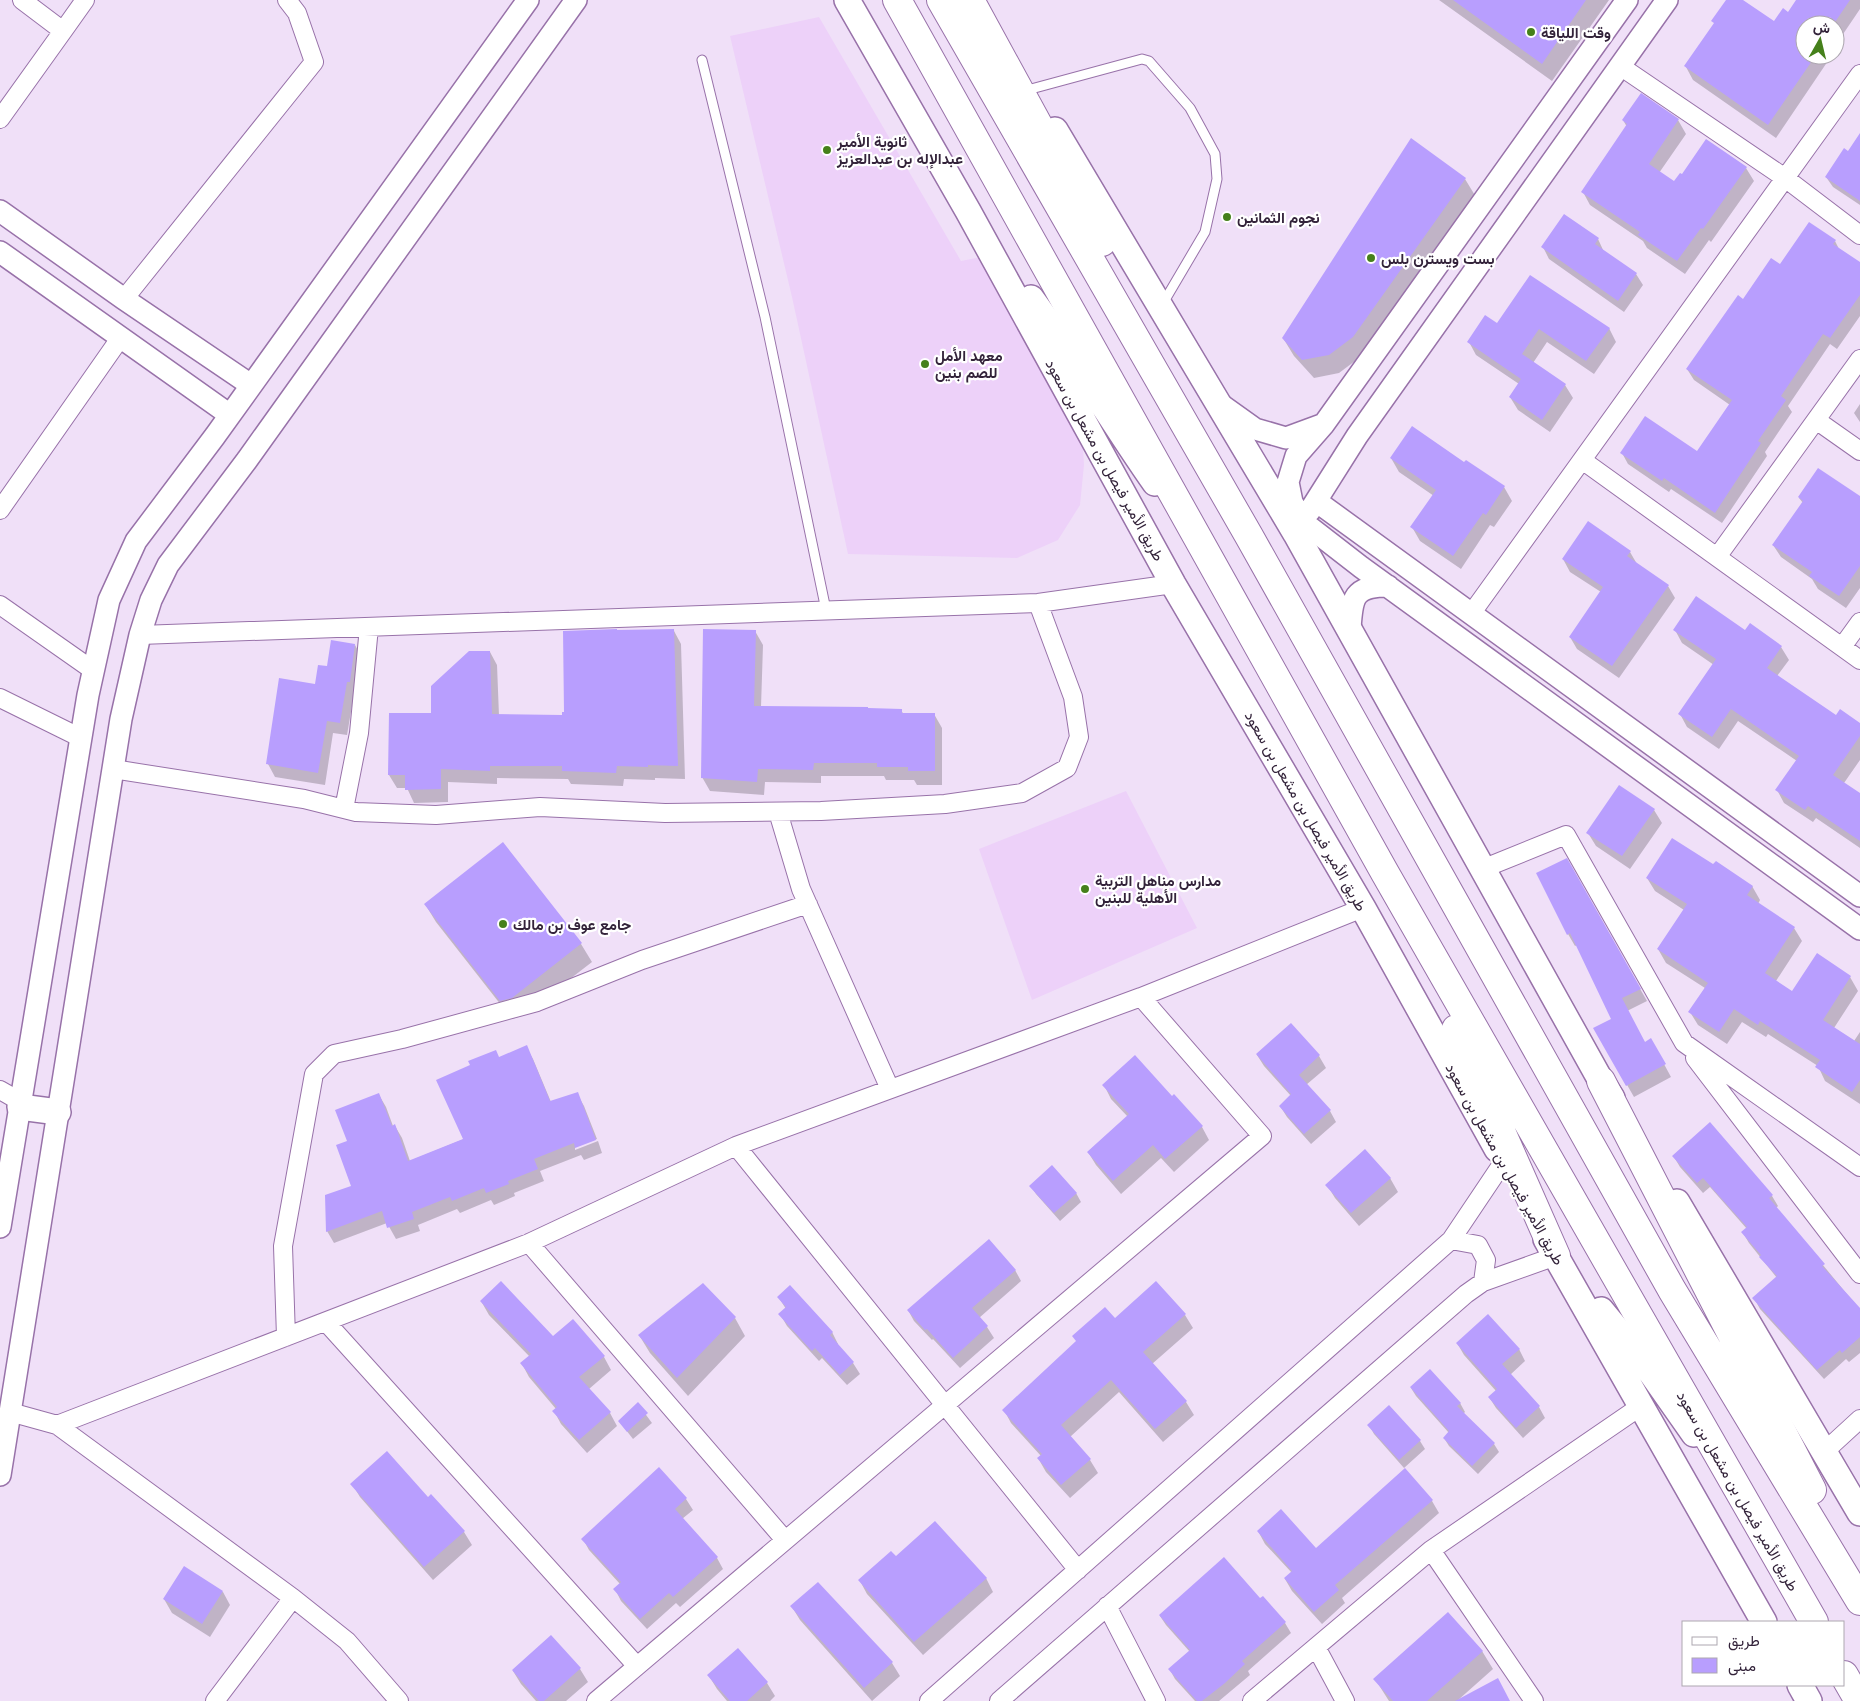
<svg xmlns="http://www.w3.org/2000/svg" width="1860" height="1701" font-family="Arial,Vazirmatn,sans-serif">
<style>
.built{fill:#edd1f9}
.shadow{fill:#0003}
.building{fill:#b89efe}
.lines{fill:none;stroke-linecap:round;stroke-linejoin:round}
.service-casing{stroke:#9872a9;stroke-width:11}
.minor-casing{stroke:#9872a9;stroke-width:20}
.tertiary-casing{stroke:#9872a9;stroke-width:24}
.secondary-casing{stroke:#9872a9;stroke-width:28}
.primary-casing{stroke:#9872a9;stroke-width:30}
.service{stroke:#fff;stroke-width:9}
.minor{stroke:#fff;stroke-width:18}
.tertiary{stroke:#fff;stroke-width:21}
.secondary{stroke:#fff;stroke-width:25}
.primary{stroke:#fff;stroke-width:28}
.poi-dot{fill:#45801b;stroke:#fff;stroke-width:2}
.labels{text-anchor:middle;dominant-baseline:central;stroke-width:4.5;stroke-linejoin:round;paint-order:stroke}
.poi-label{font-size:15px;font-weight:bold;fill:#33233a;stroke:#fff;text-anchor:start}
.street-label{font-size:15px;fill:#33233a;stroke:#fff}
</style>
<rect width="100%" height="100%" fill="#f0e0f8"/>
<path class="built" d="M819 17 961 261 981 257 1082 432 1084 465 1080 505 1058 540 1017 558 848 554 792 297 730 36Z
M1126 791 1197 928 1032 1000 979 849Z"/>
<path class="shadow" d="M1439 0H1609L1552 81Z
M1727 0H1741L1774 22 1789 13 1798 0H1860V9L1835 46V25H1805V55H1832L1776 138 1693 80 1686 67 1715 24 1713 21Z
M1623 120H1678L1686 134 1659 173 1674 183 1746 168 1754 181 1711 242 1709 240 1685 274 1647 248 1643 241 1590 205 1583 192 1627 127Z
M1860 135V205L1833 187 1826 177 1848 153Z
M1465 179 1476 197 1363 355 1339 373 1314 378 1294 356 1283 338Z
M1598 239 1604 252 1636 274 1643 285 1624 312 1549 259 1543 247Z
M1835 241 1839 249 1860 263V316L1837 349 1830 344 1788 406 1792 412 1765 452 1767 456 1722 523 1671 489 1669 492 1628 464 1622 453H1697L1730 405 1694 380 1687 369 1744 300 1780 266Z
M1497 325 1609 328 1616 342 1594 374 1547 342 1533 363 1565 385 1573 398 1550 432 1518 410 1510 397 1519 384 1476 355 1469 342Z
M1860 404V422L1854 413Z
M1391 458 1464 464 1504 487 1512 501 1494 527 1490 525 1461 569 1420 541 1412 527 1434 496 1399 472Z
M1860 497V588L1846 608 1818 589 1812 579 1781 557 1773 545 1803 503 1799 498Z
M1630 552 1637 564 1668 586 1675 598 1619 678 1577 649 1570 637 1601 592 1570 572 1563 559Z
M1675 630 1746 631 1781 647 1789 660 1777 676 1836 716 1860 724V760L1844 783 1860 794V848L1816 818 1813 822 1784 803 1777 790 1797 761 1738 721 1719 749 1687 727 1680 714 1714 665 1682 643Z
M674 631 681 644 685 779 655 778V780L624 779 623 786 571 784 568 779 497 778V784L448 782V802L414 803 407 788H397L389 775 390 714H432L490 652 497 665 499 716 563 717Z
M755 631 763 645 761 707 901 710 904 715 934 714 942 728V785H917L914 780H886L884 776H821V783L765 782 764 795 710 791 702 777Z
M355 645 362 658 357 694H354L347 735 333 733 325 785 275 777 268 764 328 667Z
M1654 810 1662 823 1630 869 1596 846 1588 833Z
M503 844 581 944 592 962 522 1016 512 1019 436 922 425 904Z
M1566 859 1647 1001 1627 1011 1645 1043 1651 1040 1671 1077 1634 1097 1595 1029 1613 1019 1577 945 1575 946 1568 934Z
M1714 866 1752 886 1760 900 1758 904 1794 928 1802 941 1776 981 1792 992 1850 977 1858 991 1834 1028 1854 1041 1860 1032V1104L1825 1081 1818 1066 1768 1034 1766 1037 1742 1022 1727 1044 1698 1025 1690 1012 1705 988 1666 963 1658 949 1684 910 1655 891 1647 878Z
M1291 1024 1319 1056 1326 1068 1306 1085 1330 1111 1336 1122 1311 1144 1287 1117 1280 1106 1291 1096 1264 1066 1257 1055Z
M526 1047 533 1059 551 1102 577 1094 584 1106 597 1139 575 1147V1150L598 1141 602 1153 584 1160 581 1155 540 1171 544 1181 514 1193 515 1196 494 1205 491 1200 460 1213 457 1209 418 1225 420 1231 396 1239 387 1223 334 1243 327 1231 352 1187 349 1142 379 1095 386 1107 393 1126H395L402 1138 410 1161 464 1139 499 1058Z
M1104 1085 1172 1098 1202 1127 1209 1140 1174 1172 1161 1158 1121 1194 1096 1165 1088 1152 1128 1117 1111 1099Z
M1674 1157 1772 1196 1778 1206 1776 1208 1860 1310V1353L1849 1362 1846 1359 1824 1379 1760 1309 1754 1298 1777 1278 1749 1243 1743 1233 1747 1229 1710 1187 1703 1193 1680 1167Z
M1390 1178 1398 1192 1359 1226 1335 1198 1327 1185Z
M1031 1186 1076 1193 1081 1202 1060 1221 1036 1194Z
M1015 1270 1021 1281 979 1318 987 1327 994 1338 960 1368 933 1339 932 1340 914 1321 908 1310Z
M779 1298 832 1332 838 1344 837 1345 853 1363 860 1374 847 1385 822 1358 819 1361 787 1326 780 1314 786 1309Z
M481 1301 553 1337 573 1321 604 1357 611 1370 589 1389 610 1413 617 1426 587 1453 561 1424 554 1411 556 1409 529 1377 522 1364 530 1357 489 1315Z
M1185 1315 1193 1328 1152 1364 1186 1402 1194 1415 1163 1442 1119 1392 1070 1437 1090 1460 1098 1473 1070 1498 1046 1472 1038 1458 1041 1456 1011 1423 1004 1410 1114 1319Z
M735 1318 745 1336 688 1396 650 1353 639 1335Z
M1457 1343 1519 1349 1525 1361 1510 1375 1539 1407 1545 1418 1523 1438 1496 1408 1489 1397 1496 1391 1464 1355Z
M1411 1388 1460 1403 1465 1412 1463 1414 1494 1444 1499 1452 1478 1474 1449 1446 1444 1438 1449 1433 1416 1396Z
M638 1404 652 1423 633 1439 619 1421Z
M1369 1425 1420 1441 1425 1449 1404 1468 1374 1434Z
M659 1469 686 1499 693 1510 682 1519 717 1558 723 1569 680 1607 676 1603 647 1629 621 1601 615 1589 620 1584 589 1550 583 1539Z
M1405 1470 1432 1501 1439 1513 1342 1598 1345 1603 1322 1624 1292 1591 1285 1579 1292 1573 1265 1544 1258 1531 1316 1550Z
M352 1484 428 1499 464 1532 472 1545 433 1580 360 1497Z
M986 1578 993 1592 923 1655 867 1594 860 1581Z
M818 1584 892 1663 900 1676 872 1701 800 1620 792 1607Z
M223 1592 230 1605 210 1637 172 1613 164 1599Z
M1263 1598 1285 1623 1291 1633 1248 1671 1250 1675 1219 1701H1195L1175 1679 1170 1670 1190 1652 1166 1625 1160 1616 1260 1600Z
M738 1650 767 1683 775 1696 770 1701H727L717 1689 709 1676Z
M1482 1651 1493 1669 1457 1701H1389L1375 1679Z
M580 1669 588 1682 566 1701H536L521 1684 513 1671Z"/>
<path class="building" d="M1453 0H1586L1542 64Z
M1726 0H1743L1774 21 1783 8 1788 12 1796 0H1850L1833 25H1805V55H1816L1768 125 1684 66 1714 23 1711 21Z
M1641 93 1679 119 1649 164 1674 181 1680 173 1682 174 1706 139 1747 167 1703 229 1701 228 1677 261 1638 235 1640 232 1581 192 1627 124 1622 120Z
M1860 133V201L1825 177 1844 148 1848 151Z
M1411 138 1466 178 1353 337 1329 355 1302 360 1282 338Z
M1564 214 1599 238 1595 244 1637 273 1618 301 1541 247Z
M1809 222 1836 240 1833 244 1860 262V295L1830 338 1823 334 1781 396 1786 400 1758 441 1761 443 1715 513 1664 478 1662 481 1620 453 1645 416 1697 451 1732 400 1686 369 1738 295 1743 299 1771 258 1780 264Z
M1530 275 1610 328 1586 361 1539 329 1522 354 1566 384 1542 420 1509 397 1521 379 1467 342 1485 315 1497 323Z
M1412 426 1464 462 1466 460 1505 486 1486 515 1483 513 1453 556 1410 527 1436 490 1390 458Z
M1818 468 1860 496V566L1839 596 1809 576 1812 572 1772 545 1803 501 1798 497Z
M1588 521 1631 551 1627 556 1669 585 1612 666 1569 637 1603 587 1562 559Z
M1696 596 1745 630 1750 623 1782 646 1767 668 1836 715 1840 709 1860 723V736L1833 775 1860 793V841L1808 806 1805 810 1775 790 1799 756 1731 709 1712 737 1678 714 1716 659 1673 630Z
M617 629V630L674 629 678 766 648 765V767L617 766 616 773 562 771V766H490V771L441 769V789L405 790V775H388L389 713H431V686L469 651H490L492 714 562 715V712H564L563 631Z
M703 629 756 630 754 706 868 707V708L902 709V713H935V771H908V767H877V763H814L813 770 758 769 757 782 701 778Z
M331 640 355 644 350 682H347L340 723 327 721 318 773 266 764 279 678 315 684 318 665 327 666Z
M1619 785 1655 809 1622 856 1586 833Z
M1672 838 1713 864 1716 861 1753 886 1747 895 1795 927 1765 973 1792 991 1817 953 1851 976 1823 1020 1860 1044V1080L1852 1092 1815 1067 1820 1060 1760 1021 1758 1025 1734 1009 1719 1032 1688 1012 1708 983 1657 949 1687 904 1646 878Z
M503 842 582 943 512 998 500 1001 424 904Z
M1567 858 1641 989 1622 998 1645 1042 1651 1038 1666 1064 1626 1086 1593 1028 1611 1019 1570 933 1567 935 1536 873Z
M1291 1023 1320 1055 1299 1075 1331 1110 1304 1134 1279 1106 1291 1094 1256 1054Z
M527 1045 550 1101 578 1092 596 1140 575 1148 574 1143 534 1159 538 1169 508 1181 509 1184 486 1193 484 1188 452 1201 450 1197 412 1212 414 1219 387 1228 382 1211 326 1232 325 1195 351 1186 336 1145 347 1141 335 1110 379 1093 392 1126 395 1124 408 1161 463 1139 436 1080 470 1065 468 1061 496 1050 499 1057Z
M1135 1055 1172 1096 1174 1094 1203 1126 1165 1159 1153 1145 1113 1181 1087 1152 1129 1114 1102 1085Z
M1710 1122 1773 1195 1769 1198 1825 1264 1822 1266 1860 1308V1337L1842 1353 1840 1350 1817 1370 1752 1298 1777 1276 1759 1257 1761 1255 1741 1232 1747 1227 1703 1178 1697 1183 1672 1156Z
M1365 1149 1391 1178 1351 1213 1325 1185Z
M1052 1165 1077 1193 1054 1213 1029 1186Z
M989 1239 1016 1270 972 1308 988 1326 953 1358 927 1329 925 1330 907 1310Z
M501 1281 553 1336 573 1319 605 1356 579 1377 611 1412 579 1440 552 1411 557 1407 520 1363 531 1354 480 1301Z
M1156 1281 1186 1314 1143 1352 1187 1401 1155 1429 1111 1380 1061 1425 1091 1459 1061 1485 1037 1458 1042 1454 1002 1410 1076 1341 1072 1336 1105 1307 1115 1318Z
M703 1283 736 1317 677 1378 638 1335Z
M790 1285 833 1332 830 1335 854 1362 840 1375 815 1348 812 1351 778 1314 786 1307 777 1297Z
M1488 1314 1520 1349 1502 1364 1540 1406 1516 1428 1488 1397 1497 1389 1456 1343Z
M1430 1369 1461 1403 1457 1406 1495 1443 1472 1466 1443 1438 1449 1431 1410 1387Z
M638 1402 648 1413 627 1432 618 1421Z
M1389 1405 1421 1440 1399 1460 1367 1425Z
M387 1451 428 1497 431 1494 465 1531 424 1567 350 1484Z
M659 1467 687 1498 675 1509 718 1557 673 1597 669 1593 640 1619 613 1589 621 1582 581 1539Z
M1405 1468 1433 1500 1335 1585 1339 1590 1314 1612 1284 1578 1292 1571 1257 1531 1281 1509 1316 1548Z
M935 1521 987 1578 914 1642 858 1580 891 1551 896 1556Z
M1224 1557 1260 1598 1263 1596 1286 1622 1242 1661 1245 1664 1225 1683 1202 1701H1197L1168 1669 1190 1650 1159 1615Z
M184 1566 223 1591 202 1624 163 1599Z
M818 1582 893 1662 864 1688 790 1606Z
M1448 1612 1483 1651 1427 1701H1393L1373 1679Z
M551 1635 581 1668 544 1701H539L512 1670Z
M738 1648 768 1682 747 1701H730L707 1675Z
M1498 1678 1510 1701H1455Z"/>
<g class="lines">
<g class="service-casing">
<path id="service" d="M702 60 765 317 826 610
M1031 89 1142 59 1149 61 1190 108 1215 154 1217 179 1205 232 1162 305"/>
</g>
<g class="minor-casing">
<path id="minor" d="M22 0 63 31 85 0
M1620 66 1785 178 1860 235
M0 119 63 31
M124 299 314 62 297 13 287 0
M1816 420 1860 451
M1582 460 1860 660
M0 510 121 337
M1717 557 1860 359
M0 605 94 671
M1471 614 1860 74
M140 635 1038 603 1173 584
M1842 647 1860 622
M0 698 81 738
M113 769 304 799 356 812 436 815 540 807 665 813 821 811 945 804 1022 793 1067 768 1079 737 1073 697 1038 603
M344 809 359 733 369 627
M778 812 801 889 890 1089
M1482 869 1566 835 1684 1043 1860 1167
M1695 1058 1860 1274
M0 1090 21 1102
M736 1146 1078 1570
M1451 1240 1478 1245 1486 1260 1483 1282
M529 1243 785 1540
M326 1322 636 1665
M286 1337 283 1246 314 1074 334 1054 402 1039 537 1002 642 960 808 904
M10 1412 57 1425 529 1243 736 1146 1141 997 1363 908
M57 1425 293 1598 347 1641 399 1701
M1824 1452 1860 1419
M1431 1550 1534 1701
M1107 1606 1156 1701
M1316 1647 1345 1701
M215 1701 293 1598
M596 1701 1262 1136 1141 997
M929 1701 1451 1240 1502 1164
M999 1701 1466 1294 1483 1282 1556 1256
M1252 1701 1431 1550 1641 1406"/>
</g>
<g class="tertiary-casing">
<path id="tertiary" d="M0 211 124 299 251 385
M0 252 230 415
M1220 404 1255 429 1286 438 1324 424 1627 0
M1324 424 1296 456 1288 482 1292 502 1303 522 1361 567 1860 929
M1316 501 1860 896
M1309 512 1357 436 1667 0
M1350 629C1352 599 1352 586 1388 586
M0 1227 88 695 109 600 136 541 215 436 528 0
M0 1475 121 719 140 635 151 600 168 565 247 460 576 0"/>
</g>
<g class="secondary-casing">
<path id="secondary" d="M847 0 968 211 1173 584 1363 908 1497 1149
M1055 130 1296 534 1601 1081 1612 1098
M1031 298C1075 358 1112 422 1155 483
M20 1107 58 1112
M1677 1202 1860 1513
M1546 1239 1764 1622
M1601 1310 1642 1360 1694 1434
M1800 1685 1809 1701"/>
</g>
<g class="primary-casing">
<path id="primary" d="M897 0 1385 873 1814 1622
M941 0 1249 536 1672 1290 1860 1601
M970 0 1102 242
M1456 1029 1556 1256
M1601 1081 1812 1490
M1844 1675 1859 1701"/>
</g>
<use href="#service" class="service"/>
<use href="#minor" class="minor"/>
<use href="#tertiary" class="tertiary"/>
<use href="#secondary" class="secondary"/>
<use href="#primary" class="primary"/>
</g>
<g class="poi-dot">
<circle cx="1531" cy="32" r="5"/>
<circle cx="827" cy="150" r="5"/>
<circle cx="1227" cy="217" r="5"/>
<circle cx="1371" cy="258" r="5"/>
<circle cx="925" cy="364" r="5"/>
<circle cx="1085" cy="889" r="5"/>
<circle cx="503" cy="924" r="5"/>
</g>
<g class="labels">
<g class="poi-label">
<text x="1541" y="32">وقت اللياقة</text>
<text x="837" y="141">ثانوية الأمير<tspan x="837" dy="17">عبدالإله بن عبدالعزيز</tspan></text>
<text x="1237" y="217">نجوم الثمانين</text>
<text x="1381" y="258">بست ويسترن بلس</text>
<text x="935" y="355">معهد الأمل<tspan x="935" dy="17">للصم بنين</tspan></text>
<text x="1095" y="880">مدارس مناهل التربية<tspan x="1095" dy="17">الأهلية للبنين</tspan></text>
<text x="513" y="924">جامع عوف بن مالك</text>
</g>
<g class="street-label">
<text transform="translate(1105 460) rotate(61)">طريق الأمير فيصل بن مشعل بن سعود</text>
<text transform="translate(1306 811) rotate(60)">طريق الأمير فيصل بن مشعل بن سعود</text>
<text transform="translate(1505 1164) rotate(61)">طريق الأمير فيصل بن مشعل بن سعود</text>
<text transform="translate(1738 1491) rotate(60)">طريق الأمير فيصل بن مشعل بن سعود</text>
</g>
</g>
<rect x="1682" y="1621" width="162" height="65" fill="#ffffff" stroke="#ada7b0"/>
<rect x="1692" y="1637" width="25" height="8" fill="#ffffff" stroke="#ada7b0"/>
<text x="1728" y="1646" font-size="15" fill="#33233a">طريق</text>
<rect x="1692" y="1658" width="25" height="15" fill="#b89efe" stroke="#ada7b0"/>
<text x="1728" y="1671" font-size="15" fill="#33233a">مبنى</text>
<g transform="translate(1820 40) rotate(8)"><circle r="24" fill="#ffffff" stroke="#ada7b0"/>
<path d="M0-4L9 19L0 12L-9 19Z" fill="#45801b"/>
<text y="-8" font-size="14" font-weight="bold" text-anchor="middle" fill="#33233a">ش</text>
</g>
</svg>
